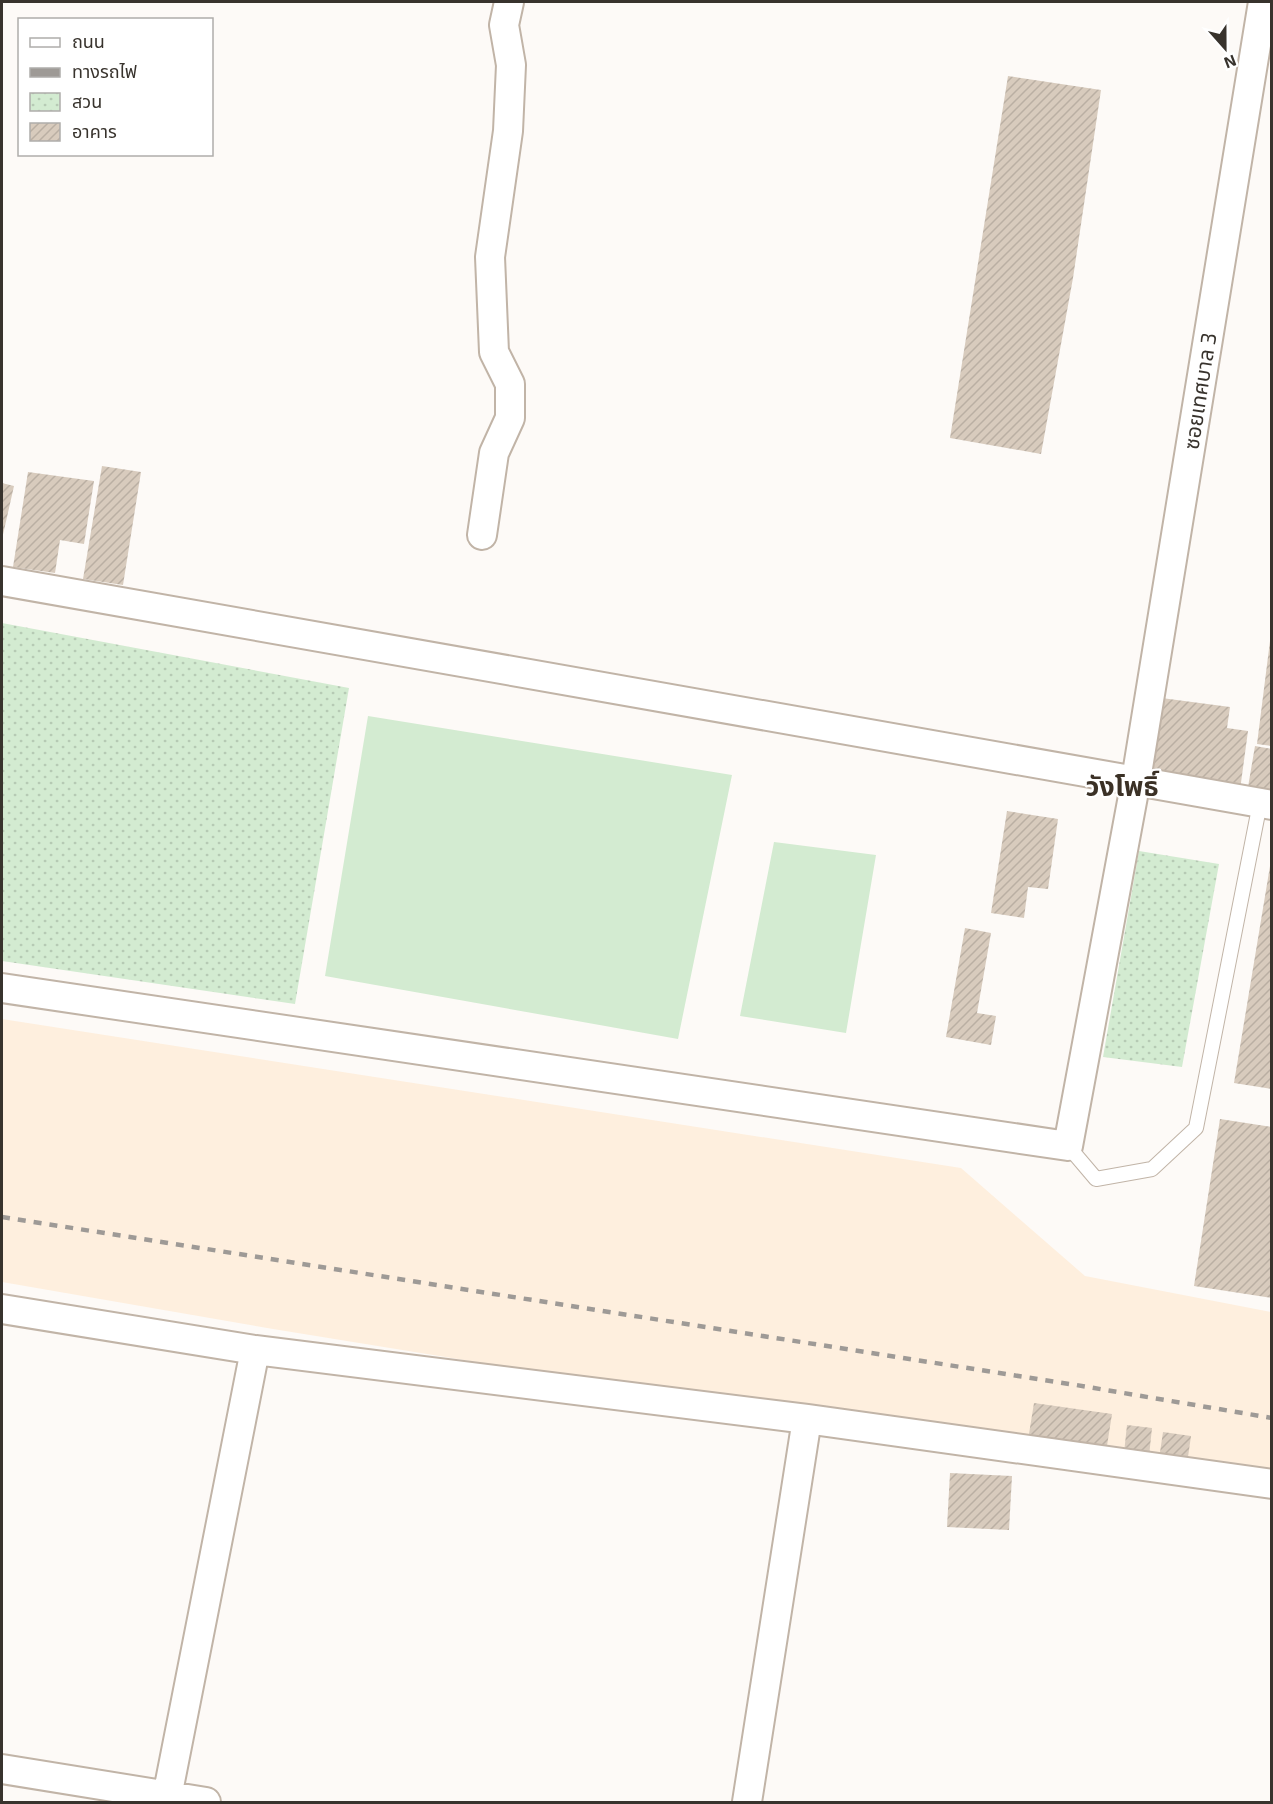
<svg xmlns="http://www.w3.org/2000/svg" width="1273" height="1804" font-family="'Exo 2','Noto Sans Thai',sans-serif">
<style>
.built{fill:#feefde}
.park{fill:url(#park-dots)}
.pitch{fill:#d3ebd1}
.building{fill:url(#building-hatch)}
.lines{fill:none;stroke-linecap:round;stroke-linejoin:round}
.service-casing{stroke:#c1b4a7;stroke-width:16}
.minor-casing{stroke:#c1b4a7;stroke-width:32}
.service{stroke:#fff;stroke-width:14}
.minor{stroke:#fff;stroke-width:28}
.rail{stroke:#9e9a96;stroke-width:4.5;stroke-dasharray:8 8;stroke-linecap:butt}
.labels{text-anchor:middle;dominant-baseline:central;stroke-width:4.5;stroke-linejoin:round;paint-order:stroke}
.street-label{font-size:21px;fill:#38332d;stroke:#fff}
.district-label{font-size:27px;font-weight:bold;fill:#3b3126;stroke:#fff}
</style>
<defs>
<pattern id="park-dots" width="8" height="8" patternUnits="userSpaceOnUse" patternTransform="scale(1.5)"><rect width="8" height="8" fill="#d3ebd1"/><path d="M2 2h.1M6 6h.1" fill="none" stroke="#b6cab4" stroke-width="1.8" stroke-linecap="round"/></pattern>
<pattern id="building-hatch" width="6" height="6" patternUnits="userSpaceOnUse" patternTransform="scale(1.5)"><rect width="6" height="6" fill="#d8cbbd"/><path d="M-1 1l2-2M0 6l6-6M5 7l2-2" fill="none" stroke="#baafa3"/></pattern>
</defs>
<rect width="100%" height="100%" fill="#fdfaf7"/>
<path class="built" d="M2 1019 961 1168 1085 1276 1271 1312V1491L273 1329 2 1282Z"/>
<path class="park" d="M2 623 349 688 295 1004 2 961Z
M1139 851 1219 864 1182 1067 1103 1057Z"/>
<path class="pitch" d="M368 716 732 775 678 1039 325 976Z
M774 842 876 855 846 1033 740 1016Z"/>
<path class="building" d="M1008 76 1101 90 1073 278 1041 454 950 438Z
M102 466 141 472 123 585 83 579Z
M28 472 94 481 84 544 60 540 55 573 13 567Z
M2 483 14 486 2 539Z
M1270 641H1272V746L1257 744Z
M1154 697 1230 707 1227 728 1248 731 1240 790 1144 778Z
M1255 746 1272 749V791L1248 787Z
M1007 811 1058 819 1048 889 1028 887 1024 918 991 913Z
M1270 866H1272V1089L1234 1083Z
M965 928 991 933 977 1013 996 1016 991 1045 946 1037Z
M1220 1119 1272 1127V1298L1194 1286Z
M1034 1403 1112 1414 1106 1452 1028 1440Z
M1127 1425 1152 1428 1149 1456 1124 1453Z
M1163 1432 1191 1436 1187 1464 1159 1459Z
M950 1473 1012 1476 1009 1530 947 1527Z"/>
<g class="lines">
<g class="service-casing">
<path id="service" d="M1068 1146 1096 1179 1152 1169 1196 1128 1260 803"/>
</g>
<g class="minor-casing">
<path id="minor" d="M482 535 494 453 510 418V384L494 352 490 257 508 131 511 65 504 25 509 2
M2 581 1272 805
M2 988 1068 1146 1136 780 1263 2
M2 1309 255 1350 807 1419 1272 1484
M2 1769 206 1802
M166 1802 255 1350
M747 1802 807 1419"/>
</g>
<use href="#service" class="service"/>
<use href="#minor" class="minor"/>
<path class="rail" d="M2 1217 1076 1385 1272 1418"/>
</g>
<g class="labels">
<g class="street-label">
<text transform="translate(1199 391) rotate(-81)">ซอยเทศบาล 3</text>
</g>
<g class="district-label">
<text x="1122" y="785">วังโพธิ์</text>
</g>
</g>
<rect width="1273" height="1804" fill="none" stroke="#38332d" stroke-width="6"/>
<rect x="18" y="18" width="195" height="138" fill="#ffffff" stroke="#afadab" stroke-width="1.5"/>
<rect x="30" y="38" width="30" height="9" fill="#ffffff" stroke="#afadab" stroke-width="1.5"/>
<text x="72" y="48" font-size="18" fill="#38332d">ถนน</text>
<rect x="30" y="68" width="30" height="9" fill="#9e9a96" stroke="#afadab" stroke-width="1.5"/>
<text x="72" y="78" font-size="18" fill="#38332d">ทางรถไฟ</text>
<rect x="30" y="93" width="30" height="18" fill="url(#park-dots)" stroke="#afadab" stroke-width="1.5"/>
<text x="72" y="108" font-size="18" fill="#38332d">สวน</text>
<rect x="30" y="123" width="30" height="18" fill="url(#building-hatch)" stroke="#afadab" stroke-width="1.5"/>
<text x="72" y="138" font-size="18" fill="#38332d">อาคาร</text>
<g transform="translate(1225 48) rotate(159)" stroke="#ffffff" stroke-width="4.5" paint-order="stroke">
<path d="M0-4.5L10 22L0 15L-10 22Z" fill="#38332d"/>
<text y="-9" font-size="16" font-weight="bold" text-anchor="middle" fill="#38332d">N</text>
</g>
</svg>
